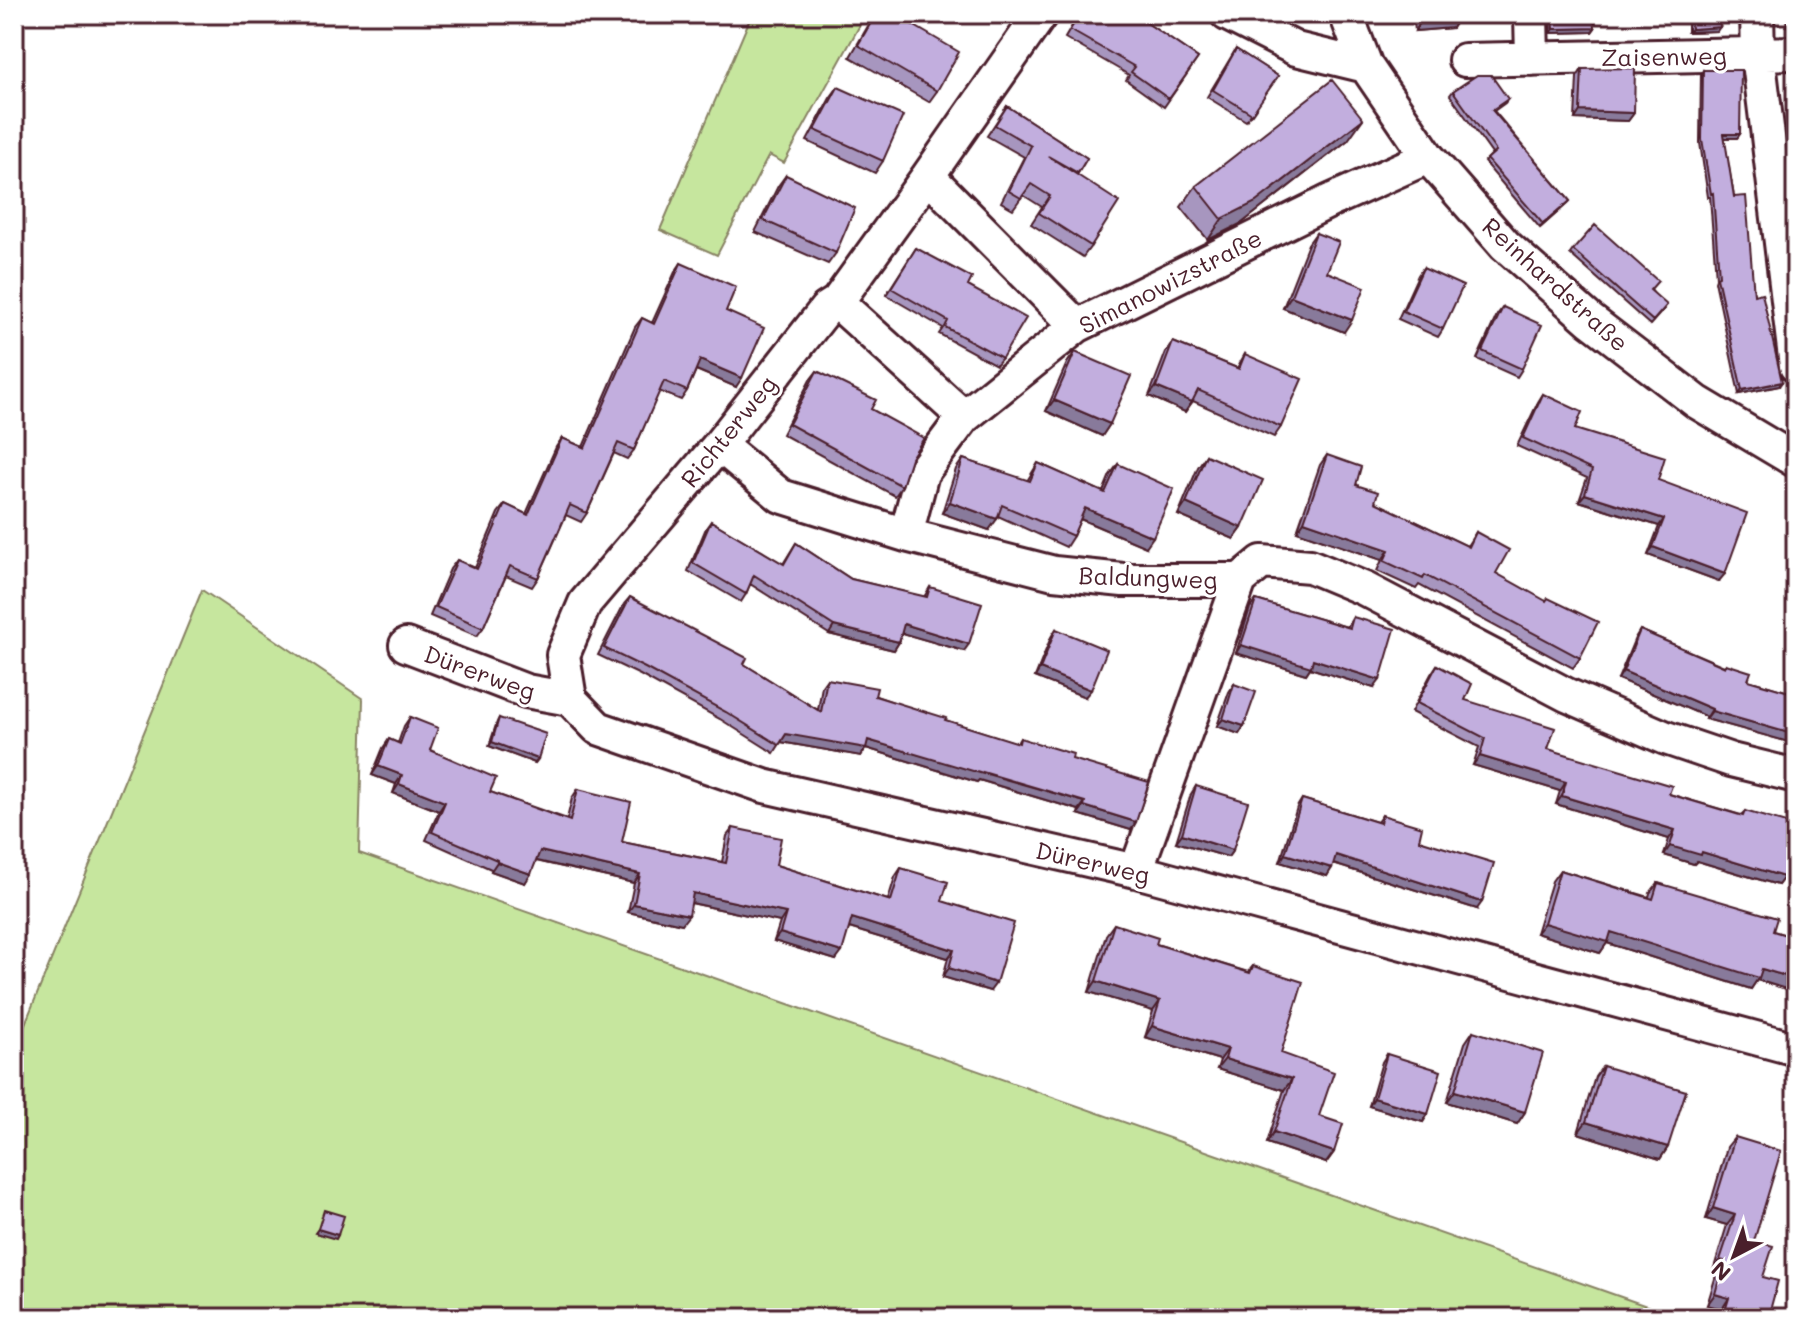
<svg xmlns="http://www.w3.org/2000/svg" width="1810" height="1332" font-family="Mali,sans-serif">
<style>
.green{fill:#c6e69e;stroke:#888264;stroke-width:2}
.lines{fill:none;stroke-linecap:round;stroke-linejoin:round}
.street-casing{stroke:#4a1f2b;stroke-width:38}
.street{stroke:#fff;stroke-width:32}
.wall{fill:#a796bf;stroke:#4a1f2b;stroke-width:2}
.shaded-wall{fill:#887a9b;stroke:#4a1f2b;stroke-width:2}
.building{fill:#c2aede;stroke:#4a1f2b;stroke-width:2}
.labels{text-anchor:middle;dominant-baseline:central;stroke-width:6;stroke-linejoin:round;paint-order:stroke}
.street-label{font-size:24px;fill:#4a1f2b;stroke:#fff}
</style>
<rect width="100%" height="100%" fill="#fff"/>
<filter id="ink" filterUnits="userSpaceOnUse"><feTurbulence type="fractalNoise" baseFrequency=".0125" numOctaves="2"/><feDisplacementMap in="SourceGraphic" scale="16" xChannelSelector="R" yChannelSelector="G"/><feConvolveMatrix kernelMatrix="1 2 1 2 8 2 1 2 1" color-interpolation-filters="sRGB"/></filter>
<g filter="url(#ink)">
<path class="green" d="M752 14H866L784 163 769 155 717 255 660 230Z
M202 590 363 699 359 853 1658 1310 1657 1318H14V1051Z"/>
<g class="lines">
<g class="street-casing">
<path id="street" d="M1227 14 1296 49 1366 66
M1346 14 1366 66 1428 157 1505 245 1590 320 1697 402 1796 461
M1531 14 1532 59
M1757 14 1758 54 1796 366
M1465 60 1796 53
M928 176 1077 326
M837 302 964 417
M719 445 781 496 906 535 1054 573 1123 580H1240L1262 562 1310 566 1365 589 1567 695 1666 738 1731 760 1796 776
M906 535 922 473 964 417 1077 326 1330 201 1428 157
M406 645 526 691 570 699 598 728 764 786 1136 871 1796 1049
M570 699 563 655 585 603 719 445 826 309 837 302 928 176 1041 14
M1136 871 1240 580"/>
</g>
<use href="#street" class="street"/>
</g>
<path class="wall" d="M875 14H894L937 91 929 102 850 57Z
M1079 14H1135L1138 17 1198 58 1164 107 1126 80 1129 75 1065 38Z
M1413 14H1456L1457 20 1452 28 1415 31Z
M1550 14H1594L1595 28 1592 32 1551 33Z
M1688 14H1727H1720L1717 31 1688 32Z
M1787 14H1796V27L1786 26Z
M1236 49 1278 76 1246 121 1207 97Z
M1582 69 1634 113 1628 121 1575 119 1577 77Z
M1703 70 1740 134 1737 138H1724L1734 197 1754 295 1779 386 1739 394 1715 281 1716 278 1710 197H1708L1700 143 1701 74Z
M838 87 883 161 875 173 807 141 830 98Z
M1453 91 1508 99 1505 103 1494 111 1570 201 1567 204 1540 228 1484 162 1492 154 1450 95Z
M1007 106 1087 158 1077 175 1091 246 1083 257 1031 224 1042 207 1023 195 1013 209 1001 202 1024 157 987 136Z
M1348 140 1242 223 1208 240 1181 207 1196 186Z
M786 175 836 253 828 264 755 232 778 186Z
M1316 233 1327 272 1344 332 1283 308 1308 244Z
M916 248 968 286 1002 358 996 365 939 334 943 328 886 295Z
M1573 250 1651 290 1665 308 1650 325 1570 254Z
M681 263 726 311 736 387 696 370 687 391 681 400 659 391 634 450 627 459 614 453 587 513 581 522 566 515 538 578 532 587 506 576 483 628 477 636 430 616 450 569 457 560 475 568 498 513 505 504 526 514 556 447 562 438 583 447 635 327 642 318 652 323 675 272Z
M1423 268 1443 329 1438 337 1398 319 1418 275Z
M1503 307 1522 369 1517 377 1477 359 1497 315Z
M1173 342 1237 368 1245 354 1281 427 1274 437 1193 401 1185 412 1149 396 1166 352Z
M1075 352 1110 424 1102 436 1046 411 1067 363Z
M817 371 871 409 911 458 902 486 895 496 782 434 810 380Z
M1543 394 1575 429 1658 480 1719 581 1648 555 1659 526 1579 501 1587 478 1517 446 1538 402Z
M1206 455 1242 528 1234 539 1178 515 1198 467Z
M1327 455 1375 502 1467 546 1476 532 1496 573 1580 658 1573 668 1419 585 1416 589 1377 571 1382 560 1297 531 1320 465Z
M963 459 1027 481 1038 463 1103 492 1110 475 1118 464 1146 547 1080 519 1073 536 1066 547 998 516 989 530 942 513 956 469Z
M711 521 783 564 796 543 851 579 924 597 930 587 964 651 902 633 899 642 894 650 829 634 750 584 746 594 741 602 688 571 706 528Z
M630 597 744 664 818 710 822 686 827 679 945 720 1017 743 1020 738 1072 759 1136 822 1131 830 1078 814 1079 810 979 780 977 782 866 748 861 756 781 742 774 753 720 719 640 675 598 655 624 604Z
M1256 600 1347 627 1353 617 1374 688 1310 668 1306 674 1236 653 1250 608Z
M1056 629 1085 697 1035 677 1051 637Z
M1640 630 1724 666 1726 664 1748 680 1796 694V744L1706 719 1707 717 1618 679 1635 638Z
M1437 665 1465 700 1548 749 1669 794 1741 815 1745 811 1784 877 1778 885 1697 861 1694 864 1664 855 1669 839 1556 804 1560 791 1473 765 1479 747 1411 712 1431 674Z
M1234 684 1244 726 1239 734 1217 726 1229 692Z
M410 717 430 750 490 792 567 819 572 798 578 789 622 842 722 862 727 836 733 828 776 865 888 900 895 877 901 868 942 901 990 991 943 977 948 958 849 928 836 960 774 941 780 922 691 903 682 924 628 912 634 883 536 861 525 883 491 871V869L426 840 439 811 393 793 396 784 372 775 383 748 389 739 398 743 404 726Z
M499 718 538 759 535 763 489 746 497 722Z
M1196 786 1233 850 1228 857 1176 842 1191 794Z
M1302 799 1377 822 1382 815 1419 840 1477 909 1333 864 1327 876 1280 862 1297 807Z
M1560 870 1649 897 1650 893 1658 883 1773 931 1796 938V992L1757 980 1751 989 1607 943 1600 953 1536 933 1552 881Z
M1114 924 1156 944 1248 972 1253 966 1281 1053 1319 1116 1334 1152 1326 1163 1267 1143 1284 1090 1217 1069 1220 1060 1145 1037 1153 1011 1089 992 1106 935Z
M1473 1031 1525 1112 1517 1124 1447 1102 1465 1043Z
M1387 1054 1428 1114 1423 1122 1369 1106 1382 1062Z
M1603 1066 1668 1147 1660 1159 1578 1133 1595 1077Z
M1735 1137 1754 1241 1763 1277 1768 1318H1719L1722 1309 1707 1305 1717 1272 1713 1271 1727 1225 1706 1219 1727 1147Z"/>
<path class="shaded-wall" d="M1457 20 1452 28 1415 31 1420 23Z
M1789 23H1796V27L1786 26Z
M1720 27 1717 31 1688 32 1691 29Z
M1595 28 1592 32 1551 33 1554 29Z
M1580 111 1634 113 1628 121 1575 119Z
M1363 119 1348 140 1242 223 1208 240 1222 219Z
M1724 134H1740L1737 138H1721Z
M1570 201 1567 204 1540 228 1543 224Z
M1291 296 1352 320 1344 332 1283 308Z
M700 360 742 378 736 387 694 369Z
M1782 382 1779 386 1739 394 1742 390Z
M1156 387 1192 402 1185 412 1149 396Z
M1054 400 1110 424 1102 436 1046 411Z
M1585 494 1664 519 1659 526 1579 501Z
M950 502 997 519 989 530 942 513Z
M1186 503 1242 528 1234 539 1178 515Z
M1085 508 1153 537 1146 547 1078 518Z
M1304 521 1389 550 1382 560 1297 531Z
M1653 547 1725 574 1719 581 1648 555Z
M904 624 969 644 964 651 898 632Z
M834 626 899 642 894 650 829 634Z
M1241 645 1313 659 1380 680 1374 688 1310 668 1306 674 1236 653Z
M1040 669 1091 690 1085 697 1035 677Z
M1623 671 1712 709 1707 717 1618 679Z
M1712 711 1796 735V744L1706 719Z
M1223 719 1244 726 1239 734 1217 726Z
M786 734 868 740 1085 802 1079 810 979 780 977 782 866 748 861 756 781 742Z
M492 742 538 759 535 763 489 746Z
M1480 756 1566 782 1560 791 1473 765Z
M378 766 402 775 396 784 372 775Z
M399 784 445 802 439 811 393 793Z
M1562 796 1675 830 1669 839 1556 804Z
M1084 806 1136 822 1131 830 1078 814Z
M1182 834 1233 850 1228 857 1176 842Z
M1670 846 1702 852 1784 877 1778 885 1697 861 1694 864 1664 855Z
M540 851 640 874 634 883 533 860Z
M1285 854 1332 868 1327 876 1280 862Z
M1336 855 1482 902 1477 909 1330 863Z
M497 862 531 874 525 883 491 871Z
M693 893 786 913 780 922 687 902Z
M634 904 689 915 682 924 628 912Z
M852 918 954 950 948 958 846 927Z
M1544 923 1611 932 1762 969 1796 979V992L1757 980 1751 989 1607 943 1600 953 1536 933Z
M780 933 842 952 836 960 774 941Z
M949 968 996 983 990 991 943 977Z
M1096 981 1160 1001 1153 1011 1089 992Z
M1152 1026 1228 1049 1220 1060 1145 1037Z
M1225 1059 1292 1079 1284 1090 1217 1069Z
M1455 1091 1525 1112 1517 1124 1447 1102Z
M1374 1098 1428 1114 1423 1122 1369 1106Z
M1586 1122 1668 1147 1660 1159 1578 1133Z
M1274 1132 1334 1152 1326 1163 1267 1143Z
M1713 1208 1735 1215 1727 1225 1706 1219Z
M318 1229 338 1235 336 1239 315 1233Z
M1720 1260 1724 1261 1717 1272 1713 1271Z
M1715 1294 1729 1298 1722 1309 1707 1305Z"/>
<path class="building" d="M876 14H894L959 52 937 91 858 45Z
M1080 14H1135L1138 16V17L1198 58 1169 99 1131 72 1135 67 1070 30Z
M1419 14H1456L1457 20 1420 23Z
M1553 14H1594L1595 28 1554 29Z
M1690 14H1719L1720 27 1691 29Z
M1789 14H1796V23H1789Z
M1236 49 1278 76 1252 114 1213 90Z
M1635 68 1634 113 1580 111 1582 69Z
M1703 70H1741L1740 134H1724L1734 197 1746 196 1754 295 1762 293 1782 382 1742 390 1717 277 1719 276 1713 193 1711 194 1702 139Z
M1477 75H1491L1508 99 1492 110 1570 201 1543 224 1487 159 1496 151 1453 91Z
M1332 80 1363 119 1256 202 1222 219 1196 186Z
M838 87 903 116 883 161 815 130Z
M1007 106 1087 158 1078 173 1048 156 1119 202 1091 246 1039 213 1050 196 1031 184 1021 198 1009 191 1031 146 995 125Z
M786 175 855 208 836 253 763 220Z
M1595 225 1658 281 1650 290 1667 305 1653 321 1573 250Z
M1316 233 1339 242 1327 272 1365 287 1352 320 1291 296Z
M916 248 972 278 968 286 1026 318 1002 358 945 327 948 321 891 288Z
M681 263 736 287 726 311 764 328 742 378 700 360 687 391 664 381 634 450 618 443 587 513 570 505 538 578 510 566 483 628 436 607 457 560 477 569 505 504 528 515 562 438 585 448 642 318 654 324Z
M1423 268 1463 286 1443 329 1403 311Z
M1503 307 1542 325 1522 369 1482 351Z
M1173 342 1239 369 1245 354 1302 379 1281 427 1198 390 1192 402 1156 387Z
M1075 352 1131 376 1110 424 1054 400Z
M817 371 876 400 871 409 924 438 911 458 902 486 789 424Z
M1543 394 1582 412 1575 429 1665 457 1658 480 1747 513 1725 574 1653 547 1664 519 1585 494 1592 470 1523 438Z
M1206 455 1263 480 1242 528 1186 503Z
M1327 455 1361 467 1356 485 1378 492 1375 502 1469 547 1476 532 1509 550 1496 573 1546 601 1548 598 1598 622 1580 658 1425 575 1423 579 1384 561 1389 550 1304 521Z
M963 459 1030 481 1038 463 1105 493 1118 464 1174 489 1153 537 1085 508 1073 536 1002 505 997 519 950 502Z
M711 521 784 564 796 543 851 579 927 597 930 587 982 603 969 644 904 624 899 642 834 626 754 575 746 594 693 563Z
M630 597 747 658 744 664 821 712 827 679 877 688 875 696 946 718 945 720 1019 743 1020 738 1073 754 1072 759 1149 782 1136 822 1084 806 1085 802 983 772V774L868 740 866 748 786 734 779 745 726 712 645 668 604 648Z
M1256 600 1350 628 1353 617 1395 629 1380 680 1313 659 1311 667 1241 645Z
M1056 629 1107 650 1091 690 1040 669Z
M1640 630 1725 667 1726 664 1751 672 1748 680 1796 694V735L1712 711V709L1623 671Z
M1437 665 1472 684 1465 700 1555 728 1548 749 1672 786 1669 794 1743 816 1745 811 1796 826V838L1784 877 1702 852 1701 855 1670 846 1675 830 1562 796 1566 782 1480 756 1485 738 1417 703Z
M1234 684 1256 692 1244 726 1223 719Z
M410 717 438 728 430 750 496 778 490 792 570 821 578 789 631 802 622 842 726 863 733 828 781 838 776 865 891 901 901 868 948 882 942 901 1014 923 996 983 949 968 954 950 852 918 842 952 780 933 786 913 693 893 689 915 634 904 640 874 540 851 531 874 497 862V860L432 832 445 802 399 784 402 775 378 766 389 739 400 744Z
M499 718 546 734 538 759 492 742Z
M1196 786 1248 802 1233 850 1182 834Z
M1302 799 1380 823 1382 815 1422 827 1419 840 1494 863 1482 902 1336 855 1332 868 1285 854Z
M1560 870 1653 899 1658 883 1777 918 1773 931 1796 938V979L1762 969 1759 978 1611 932 1608 942 1544 923Z
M1114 924 1158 938 1156 944 1250 973 1253 966 1303 982 1281 1053 1334 1072 1319 1116 1343 1124 1334 1152 1274 1132 1292 1079 1225 1059 1228 1049 1152 1026 1160 1001 1096 981Z
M1473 1031 1543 1053 1525 1112 1455 1091Z
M1387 1054 1441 1071 1428 1114 1374 1098Z
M1603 1066 1686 1091 1668 1147 1586 1122Z
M1735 1137 1781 1151 1754 1241 1773 1246 1763 1277 1778 1281 1768 1318H1723L1729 1298 1715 1294 1724 1261 1720 1260 1735 1215 1713 1208Z
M324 1210 344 1216 338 1235 318 1229Z"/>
</g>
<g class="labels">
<g class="street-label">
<text transform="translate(1664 56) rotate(-1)">Zaisenweg</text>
<text transform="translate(1170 281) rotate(-27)">Simanowizstraße</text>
<text transform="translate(1556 284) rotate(42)">Reinhardstraße</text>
<text transform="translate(728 431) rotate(-51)">Richterweg</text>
<text transform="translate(1148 577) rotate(2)">Baldungweg</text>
<text transform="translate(480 672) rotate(20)">Dürerweg</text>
<text transform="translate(1093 862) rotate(13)">Dürerweg</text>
</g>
</g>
<rect width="1810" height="1332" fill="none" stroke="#fff" stroke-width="48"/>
<rect x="24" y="24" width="1762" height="1284" fill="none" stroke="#4a1f2b" stroke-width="3" filter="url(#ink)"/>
<g transform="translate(1734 1256) rotate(221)" stroke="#ffffff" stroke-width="6" paint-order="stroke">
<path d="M0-6L14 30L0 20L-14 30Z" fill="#4a1f2b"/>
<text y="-12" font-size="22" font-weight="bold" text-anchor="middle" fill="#4a1f2b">N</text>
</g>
</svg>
